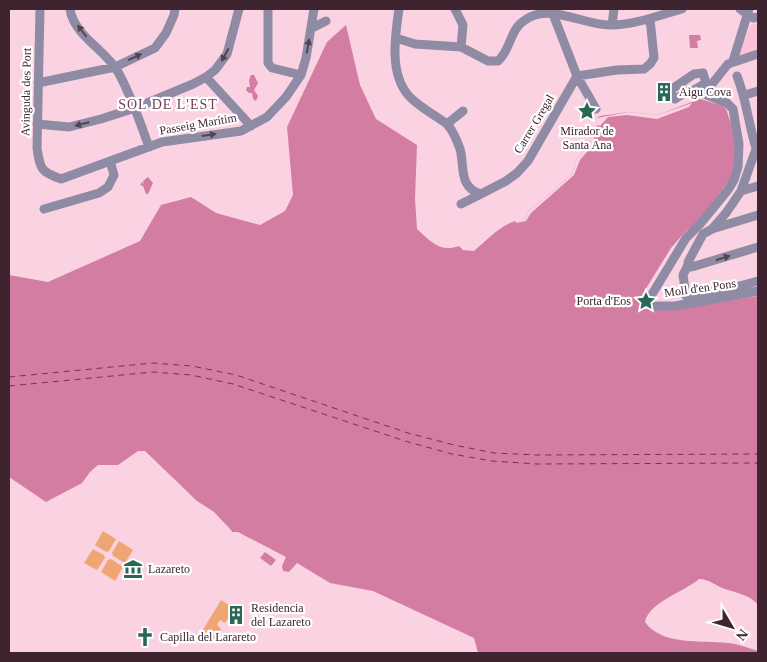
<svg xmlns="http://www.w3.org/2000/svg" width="767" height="662" font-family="'Times New Roman',serif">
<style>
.built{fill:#fdc1da}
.green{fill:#f0a575}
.water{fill:#d47da3}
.pier{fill:#fbd2e2}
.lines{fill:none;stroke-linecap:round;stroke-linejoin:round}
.ferry{stroke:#8b245a;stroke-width:1;stroke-dasharray:6 5;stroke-linecap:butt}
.minor{stroke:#8f8ba5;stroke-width:9}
.oneway{fill:#564352}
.labels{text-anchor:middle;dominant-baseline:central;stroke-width:4.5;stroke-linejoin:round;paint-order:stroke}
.street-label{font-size:12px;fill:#3d242e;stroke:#fff}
.poi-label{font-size:12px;fill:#3d242e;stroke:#fff;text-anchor:start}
.neighbourhood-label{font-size:14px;letter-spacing:1px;fill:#733b55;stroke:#fff}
</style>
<rect width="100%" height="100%" fill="#fbd2e2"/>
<path class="built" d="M758 23V50L739 55 750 25Z"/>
<path class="green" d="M103 531 116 539 109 551 106 552 95 545Z
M119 541 133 550 125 563 113 556 112 553Z
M93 549 104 555 105 558 97 570 84 563Z
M111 559 123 567 115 581 101 572 108 560Z
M221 600 234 608 225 623 220 620 217 625 221 629 214 641 201 633Z"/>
<path class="water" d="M346 25 360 85 376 119 417 145 415 199 417 229C430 241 440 253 459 246L463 250 474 251C489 238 504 221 524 219L529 210 540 202 572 174 577 158 589 145 592 129 597 118 600 116 628 112 657 115 700 99 723 106 726 109 735 135V167L730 179 704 216 686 231 671 248 642 295 645 309H667L758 296V605C750 595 737 593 725 589 716 586 709 579 699 579 684 592 649 602 645 622 662 646 702 640 728 643 738 644 749 648 758 651V653H478L474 638 373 591 330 583 297 563 289 572 283 571 282 566 286 557 238 532H232L231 530 214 512 197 501 145 451H138L118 465H98L90 472 82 483 46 502 9 477V275L48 282 140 241 161 205 191 197 216 213 260 225 285 211 293 195 287 127 327 42Z
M689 35H700L701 40 697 41 698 48H690Z
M251 75H254L258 83 254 90 258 96 256 101 253 99 252 93H249L246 90 247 87H250L249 80Z
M148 177 153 183 148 194H146L143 186 140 185 142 182 144 184 143 181Z
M265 552 276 560 271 566 260 558Z"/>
<path class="pier" d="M692 103 689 107 657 119 627 115 608 117 600 126 597 125 592 146 580 160 574 175 531 213 526 221 516 223 515 220 524 219 529 210 540 202 572 174 577 158 589 145 592 129 597 118 628 112 657 115Z"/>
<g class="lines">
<path class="ferry" d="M9 377 153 363 192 366 236 375 408 433 454 445 494 453 537 455 758 454
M9 386 153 372 191 375 233 384 405 441 452 454 492 461 537 464 758 463"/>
<path class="minor" d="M40 9 37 148C40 169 41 172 61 179L162 142 241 131 267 117 286 97 301 75 306 58 314 9
M70 9C74 36 106 50 118 72 131 95 140 122 149 147
M268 9V63L272 68 301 75
M399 9C395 36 389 74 409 96 419 107 435 115 447 124 453 131 457 140 460 149 465 167 458 187 481 194L506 181 517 173 528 161 577 76 617 70 644 69 650 64 654 58 650 19
M455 9 463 25 461 47
M551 9 577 76 596 109
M740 9 753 18 758 17
M612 25 614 9
M312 28 326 21
M396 38 415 44 461 47 488 61H498C512 48 509 30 525 20 550 2 584 26 611 25 635 25 659 15 682 9
M758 54 728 64 704 94 727 103 733 109 739 144 738 167 734 180 728 190 701 223 686 238 648 301 651 306H675L758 291
M733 61 749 9
M703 73 706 83 689 93 688 91 675 99 669 91 694 74Z
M737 76C747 101 749 128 758 155
M206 77 251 126
M38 83 115 67 155 48 166 33 174 15 175 9
M745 95 758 91
M37 124 69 127 101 119 135 108 193 84 206 77 215 70 227 54 239 9
M447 124 463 111
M756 149 741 191 726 213 712 229 703 234 688 262V265L683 275 686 296 732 288 758 281
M741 191 758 186
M461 204 481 194
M44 209 99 193 108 187 114 175 110 161
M712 229 758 215
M688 265 690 267 695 266 758 247"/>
</g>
<defs><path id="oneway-solid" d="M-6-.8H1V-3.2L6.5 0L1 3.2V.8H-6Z" transform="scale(1.25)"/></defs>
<g class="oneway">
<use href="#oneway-solid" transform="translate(82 31) rotate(-127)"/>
<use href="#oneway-solid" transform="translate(308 46) rotate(-80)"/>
<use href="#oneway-solid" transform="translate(225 55) rotate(119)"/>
<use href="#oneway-solid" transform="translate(135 57) rotate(-25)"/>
<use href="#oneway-solid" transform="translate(82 124) rotate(166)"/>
<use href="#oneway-solid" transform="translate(209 135) rotate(-8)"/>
<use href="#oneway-solid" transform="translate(723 258) rotate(-17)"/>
</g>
<defs>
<g id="building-bare" transform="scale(1.5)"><path d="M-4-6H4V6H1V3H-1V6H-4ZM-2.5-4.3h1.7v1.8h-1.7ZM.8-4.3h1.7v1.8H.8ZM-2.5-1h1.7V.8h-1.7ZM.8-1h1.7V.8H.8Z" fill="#286857" stroke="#fff" stroke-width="2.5" paint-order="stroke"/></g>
<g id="sight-bare" transform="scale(1.5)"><path d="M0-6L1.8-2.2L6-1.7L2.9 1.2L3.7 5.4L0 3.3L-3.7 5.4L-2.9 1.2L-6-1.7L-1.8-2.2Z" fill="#286857" stroke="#fff" stroke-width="2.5" paint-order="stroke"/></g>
<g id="museum-bare" transform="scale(1.5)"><path d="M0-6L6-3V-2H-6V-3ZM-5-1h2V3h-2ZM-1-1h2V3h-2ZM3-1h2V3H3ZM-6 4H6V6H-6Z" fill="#286857" stroke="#fff" stroke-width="2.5" paint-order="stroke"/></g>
<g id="church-bare" transform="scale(1.5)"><path d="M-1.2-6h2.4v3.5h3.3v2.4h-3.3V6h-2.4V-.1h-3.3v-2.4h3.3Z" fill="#286857" stroke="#fff" stroke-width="2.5" paint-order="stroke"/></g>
</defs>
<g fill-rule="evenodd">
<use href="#building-bare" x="664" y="92"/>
<use href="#sight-bare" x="587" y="111"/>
<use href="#sight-bare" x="646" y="301"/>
<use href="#museum-bare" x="133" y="569"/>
<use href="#building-bare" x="236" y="615"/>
<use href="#church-bare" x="145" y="637"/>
</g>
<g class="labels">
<g class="street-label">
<text transform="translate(26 92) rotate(-89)">Avinguda des Port</text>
<text transform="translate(198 124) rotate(-10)">Passeig Marítim</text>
<text transform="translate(534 124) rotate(-59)">Carrer Gregal</text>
<text transform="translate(700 288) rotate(-8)">Moll d'en Pons</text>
</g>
<g class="poi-label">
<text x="679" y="92">Aigu Cova</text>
<text x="587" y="131" text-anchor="middle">Mirador de<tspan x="587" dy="14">Santa Ana</tspan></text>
<text x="631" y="301" text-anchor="end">Porta d'Eos</text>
<text x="148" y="569">Lazareto</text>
<text x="251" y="608">Residencia<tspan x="251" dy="14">del Lazareto</tspan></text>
<text x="160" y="637">Capilla del Larareto</text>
</g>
<g class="neighbourhood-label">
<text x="168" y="104">SOL DE L'EST</text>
</g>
</g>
<rect width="767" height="662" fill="none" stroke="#3d242e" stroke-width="20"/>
<g transform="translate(732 627) rotate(128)" stroke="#ffffff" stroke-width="4" paint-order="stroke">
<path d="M0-4L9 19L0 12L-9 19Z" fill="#3d242e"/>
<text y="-8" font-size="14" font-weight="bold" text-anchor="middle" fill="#3d242e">N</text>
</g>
</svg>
